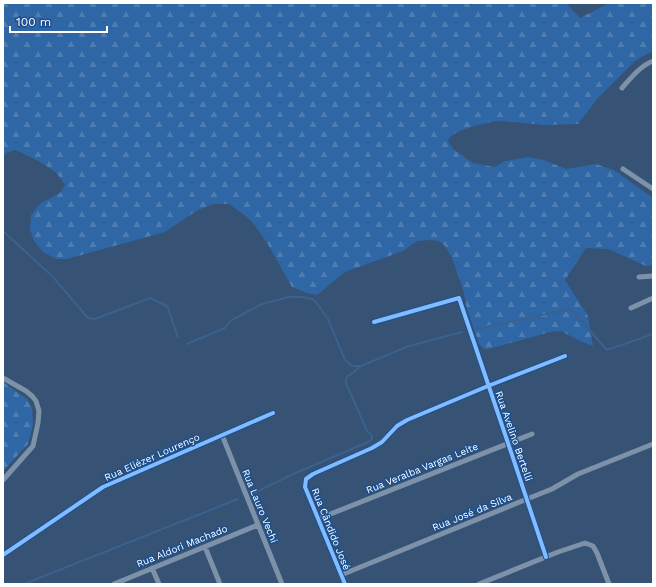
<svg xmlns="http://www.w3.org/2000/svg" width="656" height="587" font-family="'Work Sans',sans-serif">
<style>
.forest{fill:url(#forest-firs)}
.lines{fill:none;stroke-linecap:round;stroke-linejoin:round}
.stream{stroke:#3b618d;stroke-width:2}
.minor{stroke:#7d92a8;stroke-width:5}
.cycleway-casing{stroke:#1b4f8f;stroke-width:6}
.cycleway{stroke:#80bcff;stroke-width:4}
.labels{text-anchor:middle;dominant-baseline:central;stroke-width:3;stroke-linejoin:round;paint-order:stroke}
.street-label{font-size:10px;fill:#fff;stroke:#1b4f8f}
</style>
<defs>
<pattern id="forest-firs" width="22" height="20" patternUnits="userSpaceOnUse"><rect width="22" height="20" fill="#2f66a5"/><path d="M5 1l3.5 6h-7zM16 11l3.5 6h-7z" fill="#4e7db2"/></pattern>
</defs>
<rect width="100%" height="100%" fill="#365274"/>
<path class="forest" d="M3 3H466L471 5 478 3H566L580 18 609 3H653V51L636 60 597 99 578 124 544 125 514 122 496 121 474 126 457 132 450 137 448 141 453 149 473 163 494 167 505 161 528 157 544 160 566 169 596 164 614 170 653 198V265L646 266 608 249 586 248 565 280 588 316 593 346 580 341 561 331 550 332 485 350 479 344 467 309 463 289 452 258 445 246 439 241 431 240 417 241 403 251 345 272 317 295 307 293 292 287 267 243 253 223 243 214 229 204H213L196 211 165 232 67 259H56L43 252 34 241 30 229 31 215 41 203 60 193 65 185C62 181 60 177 57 174 48 165 27 155 15 150L6 153 3 157Z
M3 382 27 399 32 408 33 425 28 444 3 471Z"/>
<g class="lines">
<path class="stream" d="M3 231 53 277 88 318 95 319 150 298 167 306 178 337
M476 329 571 309 607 350 653 334
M187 344 225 328 230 321 262 304 289 297H302L312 299 316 302 328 319 345 360 352 366H361
M252 494 291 475 368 442 372 439V435L367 431 346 383V378L361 366 409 346 462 332
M24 584 238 499"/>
<path class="minor" d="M622 88C631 78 640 66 653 61
M623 169 653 189
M639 277 653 276
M631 308 653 298
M374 322 459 298 508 443 546 557
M3 378 26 391 32 396 36 401 39 411 38 423 33 446 3 480
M222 435 282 584
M318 519 532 434
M205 547 220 584
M3 555 103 487 273 413
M152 568 159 584
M341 575 527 499 552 489 578 474 653 444
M114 584 258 525
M345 584 305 487 306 479 313 474 372 448 382 442 397 426 407 420 488 386 565 356
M479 584 558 552 585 543 593 546 597 553 609 584"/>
<g class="cycleway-casing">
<path id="cycleway" d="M374 322 459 298 508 443 546 557
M3 555 103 487 273 413
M345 584 305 487 306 479 313 474 372 448 382 442 397 426 407 420 488 386 565 356"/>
</g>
<use href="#cycleway" class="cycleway"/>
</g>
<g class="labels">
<g class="street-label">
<text transform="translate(514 436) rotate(71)">Rua Avelino Bertelli</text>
<text transform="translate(152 457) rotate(-24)">Rua Eliézer Lourenço</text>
<text transform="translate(422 468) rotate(-22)">Rua Veralba Vargas Leite</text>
<text transform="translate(260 506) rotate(68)">Rua Lauro Vechi</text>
<text transform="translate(472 512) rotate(-22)">Rua José da Silva</text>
<text transform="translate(331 529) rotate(68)">Rua Cândido José</text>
<text transform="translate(182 546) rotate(-22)">Rua Aldori Machado</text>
</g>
</g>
<rect width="656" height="587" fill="none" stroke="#ffffff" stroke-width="8"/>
<path d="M10 26v6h97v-6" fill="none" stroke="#ffffff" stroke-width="2"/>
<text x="16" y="26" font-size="12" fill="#ffffff" stroke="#1b4f8f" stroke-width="3" paint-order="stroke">100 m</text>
</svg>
